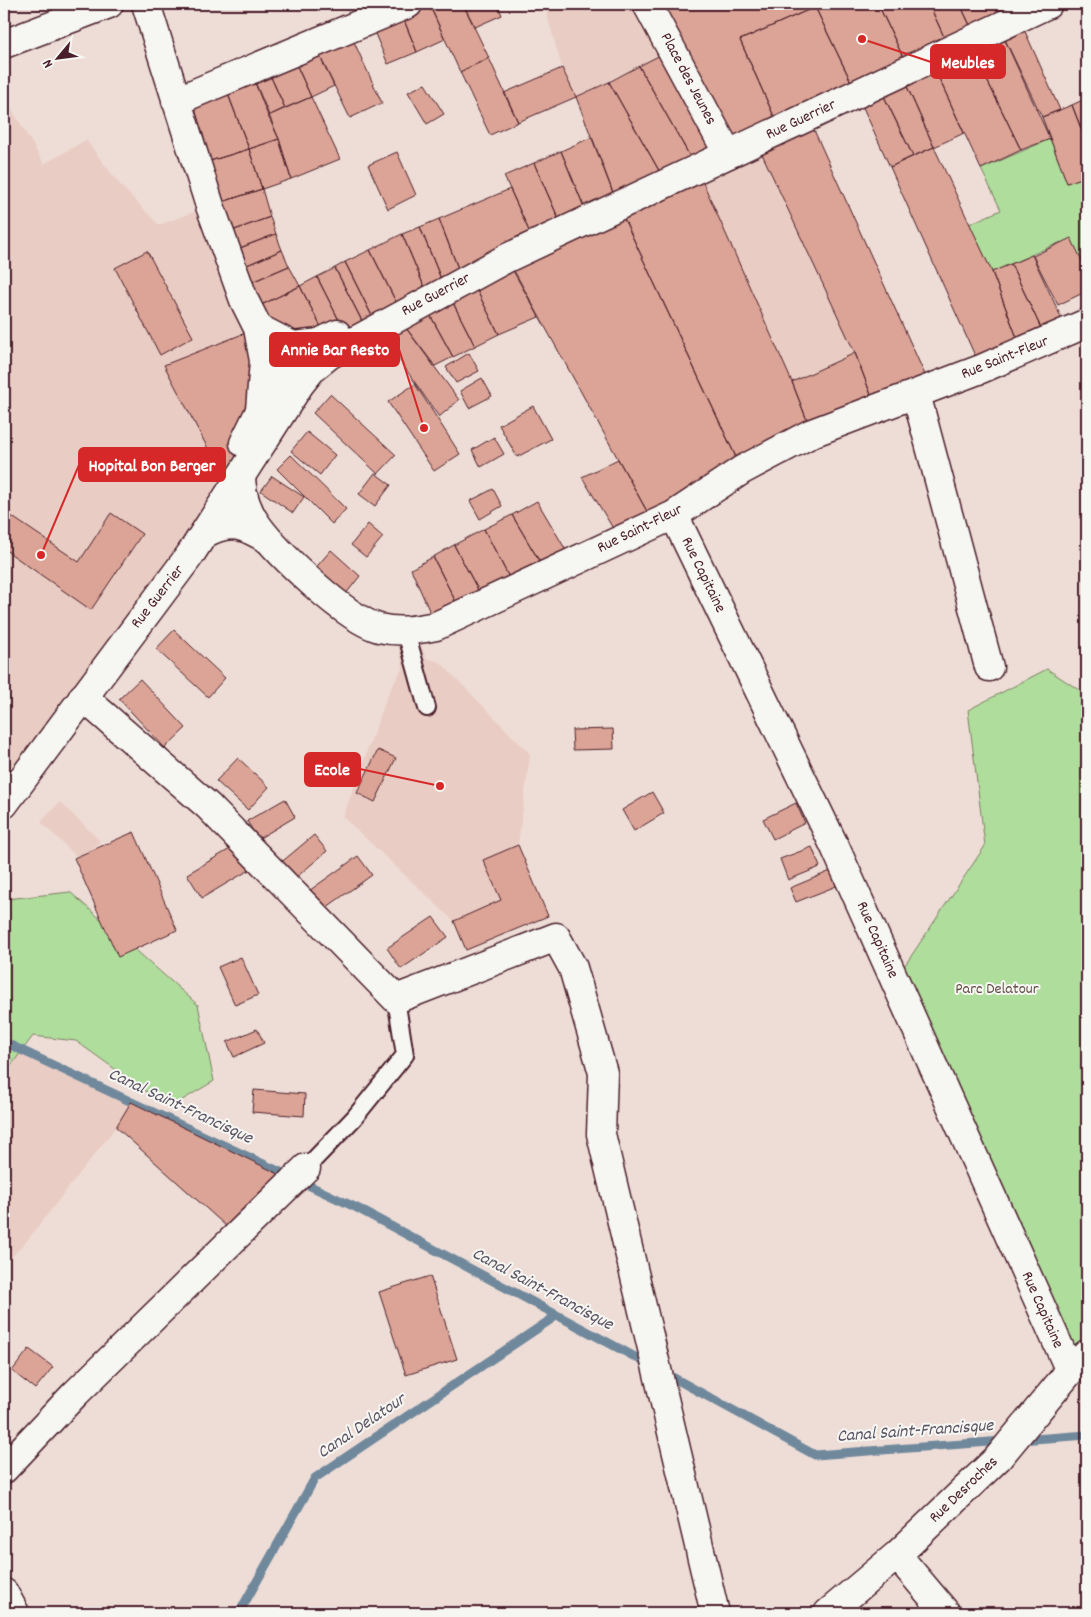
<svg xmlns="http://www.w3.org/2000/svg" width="1091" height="1617" font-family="Dekko,sans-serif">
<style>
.built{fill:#e9ccc3}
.green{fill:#afdd9c;stroke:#7c7e64}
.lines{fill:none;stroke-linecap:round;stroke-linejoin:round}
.stream{stroke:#6f889c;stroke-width:9}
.building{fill:#dca496;stroke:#4a1f2b}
.lane-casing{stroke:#4a1f2b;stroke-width:20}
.street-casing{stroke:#4a1f2b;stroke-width:31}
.secondary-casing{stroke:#4a1f2b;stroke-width:31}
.lane{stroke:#f6f6f2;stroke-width:16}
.street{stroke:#f6f6f2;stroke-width:28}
.secondary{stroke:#f6f6f2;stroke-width:28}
.labels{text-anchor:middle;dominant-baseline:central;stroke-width:4;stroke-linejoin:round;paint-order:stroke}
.street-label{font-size:16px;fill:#4a1f2b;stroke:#f6f6f2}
.park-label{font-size:16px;fill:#634e47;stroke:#f6f6f2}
.water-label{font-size:18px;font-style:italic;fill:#5c5464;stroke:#f6f6f2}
.leader{fill:none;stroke:#d62828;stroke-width:2}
.callout-dot{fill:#d62828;stroke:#f6f6f2;stroke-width:2}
.callout{fill:#d62828;stroke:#d62828;stroke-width:2}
.callout-label{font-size:18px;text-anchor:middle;font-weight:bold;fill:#fff}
</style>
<rect width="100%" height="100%" fill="#eeddd6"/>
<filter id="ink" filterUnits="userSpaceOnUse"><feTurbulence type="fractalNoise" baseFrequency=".02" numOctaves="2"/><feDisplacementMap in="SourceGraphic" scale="10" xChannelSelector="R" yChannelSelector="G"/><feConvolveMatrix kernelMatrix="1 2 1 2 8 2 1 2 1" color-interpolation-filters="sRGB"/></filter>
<g filter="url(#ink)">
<path class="built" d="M544 4H647L672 49 576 97 562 68Z
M4 96 44 164 86 140 121 186 159 225 210 206 244 300 251 430 213 499 19 784 4 773Z
M756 141 855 353 792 382 697 169Z
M395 630H416L426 658 440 662 530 754 518 845 548 916 466 950 454 921 343 817 388 694 403 667Z
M60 802 100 841 81 861 41 822Z
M4 1040 137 1100 29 1238 4 1265Z"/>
<path class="green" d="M1050 139 1067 183 1087 176V305L1061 242 992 272 969 224 1001 210 981 169Z
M1047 669 1087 695V1352L1070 1371 895 980 985 846 968 710Z
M70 892 198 1005 214 1081 169 1108 76 1041 33 1036 4 1075V903L7 899Z"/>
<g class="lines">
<path class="stream" d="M4 1042 357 1208 650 1365
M663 1372 815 1455 1003 1441
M1021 1440 1087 1435
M239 1613 315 1478 556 1316"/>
</g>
<path class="building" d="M408 4H429L445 39 417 52 399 8Z
M429 4H463L489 58 460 72Z
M463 4H497L502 15 475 27Z
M647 4H814L815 7 740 40 780 130 728 154Z
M823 4H878L909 70 857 94 815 7Z
M878 4H929L950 50 909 70Z
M929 4H960L976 38 950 50Z
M960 4H1012L1019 18 976 38Z
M815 7 857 94 780 130 740 40Z
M399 8 417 52 388 64 369 20Z
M1019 18 1060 110 1042 117 999 27Z
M999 27 1050 139 1021 150 968 41Z
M348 29 382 103 350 118 313 42Z
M968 41 1021 150 981 169 930 59Z
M313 42 334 86 311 97 291 53Z
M672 49 728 154 697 169 639 66Z
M291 53 311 97 285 108 265 64Z
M489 58 518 122 490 135 460 72Z
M930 59 964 133 934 147 901 73Z
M265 64 285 108 268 116 250 70Z
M639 66 697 169 666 183 609 82Z
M562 68 576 97 518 122 504 93Z
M250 70 279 139 249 149 223 81Z
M901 73 934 147 913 156 878 84Z
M223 81 249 149 197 165 176 101Z
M609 82 666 183 618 206 576 97Z
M425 84 444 114 427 124 408 92Z
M878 84 913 156 890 167 857 94Z
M311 97 340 159 291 179 279 139 268 116Z
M1087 98V132L1083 134 1072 105Z
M1072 105 1087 143V176L1067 183 1042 117Z
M808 117 931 388 876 408 855 353 756 141Z
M592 137 618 206 589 219 561 151Z
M279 139 291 179 262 189 249 149Z
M934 147 992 272 1022 351 981 369 890 167Z
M249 149 262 189 210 206 197 165Z
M561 151 589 219 564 231 534 163Z
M397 152 416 195 388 209 368 165Z
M534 163 564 231 535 244 504 176Z
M697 169 792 382 812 433 742 470 618 206Z
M262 189 270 217 221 235 210 206Z
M510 189 535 244 461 276 439 219Z
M618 206 742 470 654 524 507 258Z
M270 217 276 234 227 253 221 235Z
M439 219 461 276 443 284 420 227Z
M420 227 443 284 426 291 402 234Z
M276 234 282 250 233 271 227 253Z
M402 234 426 291 397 304 370 250Z
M1071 238 1087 271V291L1058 305 1033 256Z
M282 250 289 266 240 287 233 271Z
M370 250 397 304 372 316 345 262Z
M147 251 193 337 160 355 115 268Z
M1032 255 1068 332 1047 341 1011 264Z
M507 260 539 317 499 334 470 277Z
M345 262 372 316 362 321 335 268Z
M1011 264 1047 341 1022 351 992 272Z
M289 266 300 286 249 311 240 287Z
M335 268 362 321 344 330 317 277Z
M317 277 344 330 327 339 300 286Z
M470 277 499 334 475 346 446 289Z
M300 286 327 339 258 328 249 311Z
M446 289 475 346 453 357 423 302Z
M423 302 453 357 435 366 397 316Z
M397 316 459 400 439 417 377 328Z
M258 328 251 430 224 479 164 365Z
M469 353 479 371 456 383 446 367Z
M855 353 876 408 812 433 792 382Z
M482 378 492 396 469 408 460 391Z
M415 384 460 454 434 471 388 402Z
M330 394 396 455 378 474 313 413Z
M533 406 551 439 517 457 499 425Z
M307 432 335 455 320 475 291 451Z
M494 437 504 454 481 467 472 450Z
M291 455 346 509 332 524 277 469Z
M618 459 654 524 620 540 582 477Z
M375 473 391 485 375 506 359 494Z
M272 476 304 497 293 513 261 491Z
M493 489 502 506 480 519 470 501Z
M537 501 573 562 547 574 512 515Z
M5 512 79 562 111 513 142 534 91 610 4 549Z
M512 515 547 574 515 589 484 529Z
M368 524 383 537 366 557 351 545Z
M484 529 515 589 485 603 454 545Z
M454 545 485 603 462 614 433 557Z
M331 550 360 576 338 604 307 578Z
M433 557 462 614 436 626 411 569Z
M174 630 225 678 208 697 156 649Z
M140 679 186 728 165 748 119 699Z
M613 729 614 749 573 750 572 730Z
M378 750 396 758 375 802 357 793Z
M238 758 269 787 248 810 216 781Z
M652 792 664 813 634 831 622 810Z
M285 799 295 817 258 839 247 821Z
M796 803 805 823 773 839 763 819Z
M134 832 177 930 118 957 74 858Z
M314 835 327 851 292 881 278 865Z
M237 845 251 869 202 898 187 874Z
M518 845 548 916 466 950 454 921 501 900 483 860Z
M812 847 820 867 788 880 780 859Z
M358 856 372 875 320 912 306 893Z
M833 870 839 885 796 902 790 888Z
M433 917 448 937 401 969 387 948Z
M241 957 258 995 235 1005 218 967Z
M257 1029 264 1043 234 1057 227 1042Z
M254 1090 305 1094 304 1116 252 1112Z
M131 1102 293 1181 237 1236 116 1127Z
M430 1276 457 1359 406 1375 379 1292Z
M29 1349 53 1367 35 1389 12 1371Z"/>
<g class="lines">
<g class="lane-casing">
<path id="lane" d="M406 632 427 708
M306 1168 354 1118 405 1055 396 999"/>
</g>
<g class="street-casing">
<path id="street" d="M146 4 210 206 244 300 258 328 264 361 260 410
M647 4 728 154
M4 44 109 4
M176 101 408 4
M258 328 293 346 320 343
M916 394 989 667
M241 479C242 496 247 511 257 525 278 554 346 619 379 628 399 633 416 630 436 626L674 515 742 470 812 433 981 369 1087 323
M674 515 835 847 1070 1371
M204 534C231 518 245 526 269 540
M83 697 208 806 396 999 556 937 573 968 603 1073 601 1134 715 1613
M4 1469 74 1395 306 1168
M897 1555 946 1613
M4 1593 15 1613
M828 1613 897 1555 998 1458 1070 1371 1087 1354"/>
</g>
<g class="secondary-casing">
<path id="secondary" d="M244 443 277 376 301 352 337 334
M4 804 190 555 300 384 313 368 329 355 507 258 1048 4"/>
</g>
<use href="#lane" class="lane"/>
<use href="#street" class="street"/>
<use href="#secondary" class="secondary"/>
</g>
</g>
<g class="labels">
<g class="street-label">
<text transform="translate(688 79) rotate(62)">Place des Jeunes</text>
<text transform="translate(801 120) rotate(-25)">Rue Guerrier</text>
<text transform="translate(436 295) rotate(-28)">Rue Guerrier</text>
<text transform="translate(1005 358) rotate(-22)">Rue Saint-Fleur</text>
<text transform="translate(640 529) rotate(-26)">Rue Saint-Fleur</text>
<text transform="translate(703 575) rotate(64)">Rue Capitaine</text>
<text transform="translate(158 597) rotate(-52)">Rue Guerrier</text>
<text transform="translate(877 940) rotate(66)">Rue Capitaine</text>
<text transform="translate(1042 1310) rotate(66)">Rue Capitaine</text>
<text transform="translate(964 1490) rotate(-44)">Rue Desroches</text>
</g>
<g class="park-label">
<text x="997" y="989">Parc Delatour</text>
</g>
<g class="water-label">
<text transform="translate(180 1107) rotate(25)">Canal Saint-Francisque</text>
<text transform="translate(542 1290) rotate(28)">Canal Saint-Francisque</text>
<text transform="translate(362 1427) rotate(-34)">Canal Delatour</text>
<text transform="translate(915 1432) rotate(-4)">Canal Saint-Francisque</text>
</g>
</g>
<path class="leader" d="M862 39L931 62M424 428L399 349M41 555L79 465M440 786L360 769"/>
<g class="callout-dot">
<circle cx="862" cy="39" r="5"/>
<circle cx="424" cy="428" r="5"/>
<circle cx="41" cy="555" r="5"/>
<circle cx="440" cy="786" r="5"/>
</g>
<g class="callout">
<rect x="931" y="45" width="74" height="33" rx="5"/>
<rect x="270" y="333" width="129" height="33" rx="5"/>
<rect x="79" y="448" width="146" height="33" rx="5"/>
<rect x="305" y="753" width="55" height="33" rx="5"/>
</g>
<g class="callout-label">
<text x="968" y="68">Meubles</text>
<text x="335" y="355">Annie Bar Resto</text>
<text x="152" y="471">Hopital Bon Berger</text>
<text x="332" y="775">Ecole</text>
</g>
<rect width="1091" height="1617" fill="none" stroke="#f6f6f2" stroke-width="20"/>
<rect x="10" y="10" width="1071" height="1597" fill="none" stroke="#4a1f2b" stroke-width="2" filter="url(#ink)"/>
<g transform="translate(58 58) rotate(241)" stroke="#f6f6f2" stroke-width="4" paint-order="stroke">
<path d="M0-4L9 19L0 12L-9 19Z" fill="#4a1f2b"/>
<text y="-8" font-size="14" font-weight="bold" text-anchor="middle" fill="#4a1f2b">N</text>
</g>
</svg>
